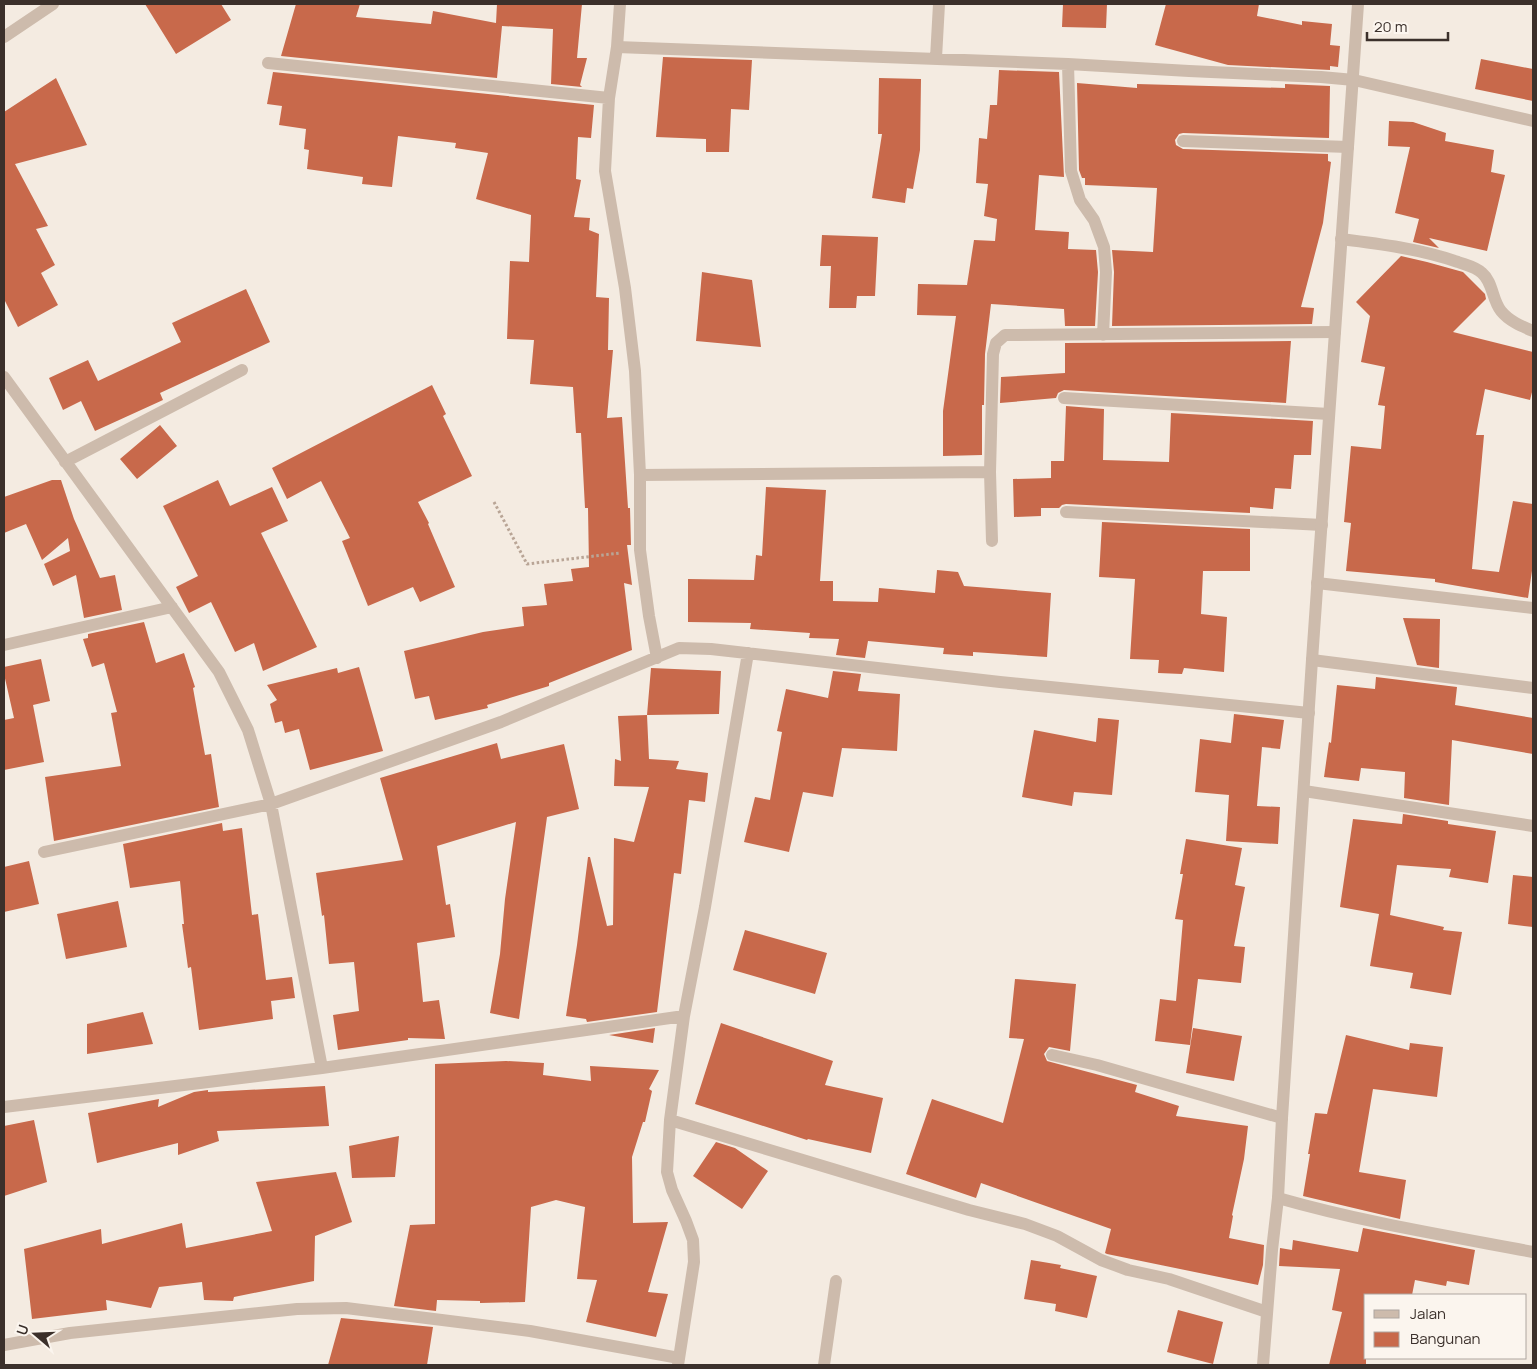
<svg xmlns="http://www.w3.org/2000/svg" width="1537" height="1369" font-family="Manrope,sans-serif">
<style>
.building{fill:#c8694b}
.lines{fill:none;stroke-linecap:round;stroke-linejoin:round}
.path{stroke:#b9a596;stroke-width:3;stroke-dasharray:2.5 2.5;stroke-linecap:butt}
.minor{stroke:#cdbbac;stroke-width:12}
.tertiary{stroke:#cdbbac;stroke-width:12}
</style>
<rect width="100%" height="100%" fill="#f4ebe1"/>
<path class="building" d="M145 4H221L231 20 176 54Z
M296 4H360L356 17 431 24 433 11 496 23 497 4H582L577 58H587L580 85 582 87 551 84 553 29 502 26 497 78 281 56Z
M1063 4H1107L1106 28 1062 27Z
M1166 4H1259L1257 16 1302 25V21L1332 24 1330 45 1340 46 1338 67 1330 66V70L1228 65 1155 45Z
M663 57 752 60 749 110 731 109 729 152H706V139L656 137Z
M1481 59 1533 69V101L1475 89Z
M999 70 1059 72 1064 177 1039 175 1035 230 1069 232 1068 249 1096 250 1098 272 1095 326H1065L1064 309 991 304 985 354 984 405H982V455L943 456V411L956 316 917 315 918 284 967 285 974 240 995 241 997 219 984 216 988 184 976 183 979 138 987 139 990 105H997Z
M273 72 594 105 591 138 578 137 576 179 581 180 574 217 590 218 589 230 599 234 596 297 609 298 608 350H613L607 418 622 417 628 508H630L631 545H627L632 585 624 583 632 650 549 683V686L487 705 488 708 435 720 429 696 415 699 404 651 483 632 524 626 522 607 547 605 544 584 573 581 571 569 589 567 588 508H585L581 433H576L573 387 530 384 534 340 507 339 510 261 529 262 531 215 476 199 488 153 455 148 456 143 398 136 392 187 362 184 363 177 307 169 309 150 304 149 306 129 279 125 282 106 267 104Z
M56 78 87 145 15 164 48 226 36 229 55 265 41 273 58 305 18 327 4 299V112Z
M879 78 921 79 920 150 913 189 907 188 905 203 872 198 882 134H878Z
M1077 83 1137 88V84L1285 88V84L1330 86 1329 138 1183 133 1179 134 1175 140 1176 145 1183 149 1328 154V161L1331 162 1323 223 1301 307 1314 308 1312 324 1112 326 1114 272 1112 250 1153 252 1157 188 1085 185V178H1082L1079 170Z
M1389 121 1413 122 1446 133 1445 141 1494 150 1491 172 1505 175 1487 251 1429 238 1439 248 1413 242 1419 219 1395 213 1410 147 1388 146Z
M822 235 878 237 875 296H857L856 308H829L831 266H820Z
M1401 256 1427 262 1463 272 1485 294 1486 299 1453 332 1533 352V388L1530 400 1485 389 1476 435H1484L1472 569 1499 572 1513 501 1533 504V564L1528 598 1435 582V579L1346 571 1351 523 1344 522 1351 446 1381 449 1385 406 1378 405 1385 367 1361 362 1370 316 1356 302Z
M702 272 752 280 761 347 696 341Z
M246 289 270 342 160 393 163 400 95 431 81 401 63 410 49 378 88 360 98 381 181 342 172 323Z
M1291 341 1286 403 1064 390 1058 393 1056 398 1000 403 1001 377 1065 373V343Z
M432 385 446 414 443 416 472 476 418 502 429 523 428 524 455 587 420 602 413 587 368 606 342 541 350 538 321 481 287 499 272 468Z
M1066 406 1104 409 1103 460 1169 462 1171 413 1313 421 1311 455H1294L1291 489 1275 488 1273 509 1250 507V513L1066 504 1062 505 1059 508H1041V516L1014 517 1013 479 1051 478V461H1064Z
M160 425 177 446 137 479 120 459Z
M52 480H61L74 519 100 578 115 575 122 610 84 618 76 575 53 586 44 564 70 551 68 538 42 560 26 524 4 533V497Z
M218 480 230 506 272 487 288 521 261 533 317 647 263 671 254 643 235 652 211 602 189 613 176 587 198 576 163 506Z
M766 487 826 490 820 581H833V601L878 602 879 588 935 593 937 570 958 572 964 586 1051 593 1047 657 973 652V656L943 654 944 648 868 641 865 658 836 655 839 639 809 638 810 633 750 629 751 623 688 622V579L754 580 756 555 762 556Z
M1102 522 1250 529V571H1203L1201 614 1227 617 1224 672 1184 668 1182 674 1158 673 1159 660 1130 659 1135 579 1099 577Z
M1403 618 1440 619 1439 668 1417 665Z
M144 622 156 663 184 653 195 687 193 688 205 755 211 754 219 807 54 841 45 777 121 766 111 713 117 712 104 663 92 667 83 639 88 638V634Z
M41 659 50 701 33 705 44 762 4 770V720L14 718 4 674V667Z
M359 667 383 751 310 770 299 729 285 733 282 721 275 723 270 704 277 700 267 685 337 668 338 673Z
M651 668 721 671 719 714 647 715Z
M833 671 861 674 858 691 900 694 897 751 842 748 833 797 803 792 789 852 744 842 755 797 770 800 782 732 777 731 786 689 828 698Z
M1376 677 1457 687 1455 705 1533 718V754L1452 740 1449 805 1404 798 1405 772 1361 768 1359 781 1324 777 1329 742 1331 743 1337 685 1375 689Z
M1234 714 1284 720 1280 749 1262 747 1257 806 1280 807 1278 844 1226 841 1229 795 1195 792 1200 739 1231 743Z
M647 715 649 759 679 761 676 769 708 773 705 802 689 800 681 874 674 873 657 1012 587 1022 586 1019 566 1016 577 945 588 857H590L607 926 613 925 614 838 634 842 649 787 614 786 615 759 621 761 618 716Z
M1098 718 1119 720 1112 795 1074 792 1072 806 1022 797 1034 730 1096 742Z
M497 743 501 759 564 744 579 809 547 817 519 1019 490 1013 500 954 505 899 516 822 437 846 446 905 450 904 455 937 417 943 423 1002 439 1000 445 1039 408 1038V1040L338 1050 333 1015 359 1011 354 962 329 964 324 915 322 916 316 873 403 860 380 778Z
M1403 814 1448 821V824L1496 831 1488 883 1449 877 1451 869 1397 865 1390 915 1444 927 1443 930 1462 932 1451 995 1410 988 1413 973 1370 966 1379 914 1340 907 1353 819 1402 824Z
M222 823 223 831 242 828 252 915 258 914 266 980 292 977 295 998 271 1001 273 1019 199 1030 191 967 188 968 182 924H184L180 881 130 888 123 844Z
M1186 839 1242 848 1235 885 1245 887 1234 946 1245 947 1241 983 1198 979 1190 1045 1155 1041 1160 999 1176 1001 1183 920 1175 919 1183 874H1180Z
M29 861 39 904 4 912V867Z
M1513 875 1533 877V927L1508 924Z
M118 901 127 947 66 959 57 914Z
M745 930 827 953 815 994 733 970Z
M1015 979 1076 984 1070 1051 1049 1047 1044 1054 1047 1061 1137 1085 1135 1092 1179 1106 1176 1116 1248 1126 1244 1159 1232 1215 1233 1216 1229 1238 1264 1245 1263 1265 1258 1285 1107 1254 1105 1253 1111 1229 981 1183 976 1198 906 1174 932 1099 1003 1123 1024 1039 1009 1038Z
M143 1012 153 1044 87 1054V1024Z
M721 1023 833 1061 825 1085 883 1098 871 1153 808 1139 807 1140 695 1104Z
M655 1028 653 1043 609 1035Z
M1193 1028 1242 1036 1234 1081 1186 1073Z
M1346 1035 1409 1050 1410 1043 1443 1047 1437 1097 1373 1089 1359 1172 1406 1180 1400 1219 1303 1196 1310 1154H1308L1315 1113 1327 1114Z
M506 1061 544 1063 543 1075 591 1081 590 1066 659 1070 649 1089 652 1091 645 1122H643L632 1157 633 1223 668 1222 648 1292 668 1294 656 1337 586 1322 597 1280 577 1279 585 1207 556 1200 531 1207 525 1302 480 1303V1301L437 1300 436 1311 394 1306 410 1225 435 1224V1064Z
M325 1086 329 1126 217 1131 219 1141 178 1155V1143L97 1163 88 1113 159 1099 158 1107 194 1092 208 1090V1092Z
M34 1120 47 1182 4 1196V1126Z
M399 1136 395 1177 352 1178 349 1146Z
M716 1142 735 1148 768 1171 742 1209 693 1176Z
M336 1172 352 1222 315 1236 314 1281 234 1297 233 1301 204 1300 202 1282 159 1287 151 1308 106 1300 107 1310 32 1319 24 1249 101 1229 102 1244 182 1223 186 1248 272 1231 256 1182Z
M1363 1228 1475 1250 1469 1285 1447 1281 1446 1286 1415 1280 1412 1295H1366V1365H1329L1342 1312 1332 1310 1340 1269 1279 1266 1280 1248 1292 1250 1293 1240 1358 1252Z
M1031 1260 1061 1265 1060 1268 1097 1276 1087 1318 1055 1311 1056 1304 1024 1299Z
M1178 1310 1223 1322 1213 1364 1167 1352Z
M341 1318 433 1327 427 1365H328Z"/>
<g class="lines">
<path class="path" d="M494 502 527 564 620 553"/>
<path class="minor" d="M620 4 617 47 609 98 605 171 625 288 635 371 640 475V550L649 616 657 658
M4 37 53 4
M617 47 1068 64 1189 71 1321 77 1354 80 1533 121
M936 58 939 4
M268 63 609 98
M1068 64 1071 171 1080 200 1094 220 1104 247 1106 272 1103 335
M1183 141 1348 147
M1341 239C1381 244 1420 249 1458 262 1466 265 1476 267 1482 273 1493 282 1492 300 1501 311 1509 321 1521 326 1533 331
M4 377 219 672 248 730 271 804 501 722 679 648 711 649 1000 682 1309 713
M1064 398 1329 414
M65 462 242 370
M640 475 990 472
M1066 512 1322 525
M992 541 990 472 993 354 996 343 1005 335 1335 332
M1317 583 1533 608
M4 645 172 607
M1312 660 1533 688
M1304 791 1533 826
M44 852 271 804 322 1068
M1052 1055 1097 1065 1282 1118
M4 1107 322 1068 684 1016
M670 1120 969 1210 1025 1224 1057 1236 1101 1260 1128 1270 1169 1279 1267 1312
M1278 1198C1362 1222 1448 1236 1533 1252
M4 1345 70 1333 297 1309 346 1308 530 1331 679 1358
M678 1365 694 1262 693 1240 686 1221 672 1190 667 1172 670 1120 684 1016 705 907 748 653
M824 1365 836 1281"/>
<path class="tertiary" d="M1263 1365 1272 1250 1278 1198 1282 1118 1312 660 1358 4"/>
</g>
<rect width="1537" height="1369" fill="none" stroke="#3b302b" stroke-width="10"/>
<rect x="1364" y="1294" width="162" height="65" fill="#fbf5ee" stroke="#aea6a0"/>
<rect x="1374" y="1310" width="25" height="8" fill="#cdbbac" stroke="#aea6a0"/>
<text x="1410" y="1319" font-size="15" fill="#3b302b">Jalan</text>
<rect x="1374" y="1332" width="25" height="15" fill="#c8694b" stroke="#aea6a0"/>
<text x="1410" y="1344" font-size="15" fill="#3b302b">Bangunan</text>
<g transform="translate(35 1334) rotate(289)" stroke="#fbf5ee" stroke-width="4" paint-order="stroke">
<path d="M0-4L9 19L0 12L-9 19Z" fill="#3b302b"/>
<text y="-8" font-size="14" font-weight="bold" text-anchor="middle" fill="#3b302b">U</text>
</g>
<path d="M1367 32v8h81v-8" fill="none" stroke="#3b302b" stroke-width="2.5"/>
<text x="1374" y="32" font-size="15" fill="#3b302b" stroke="#fbf5ee" stroke-width="4" paint-order="stroke">20 m</text>
</svg>
